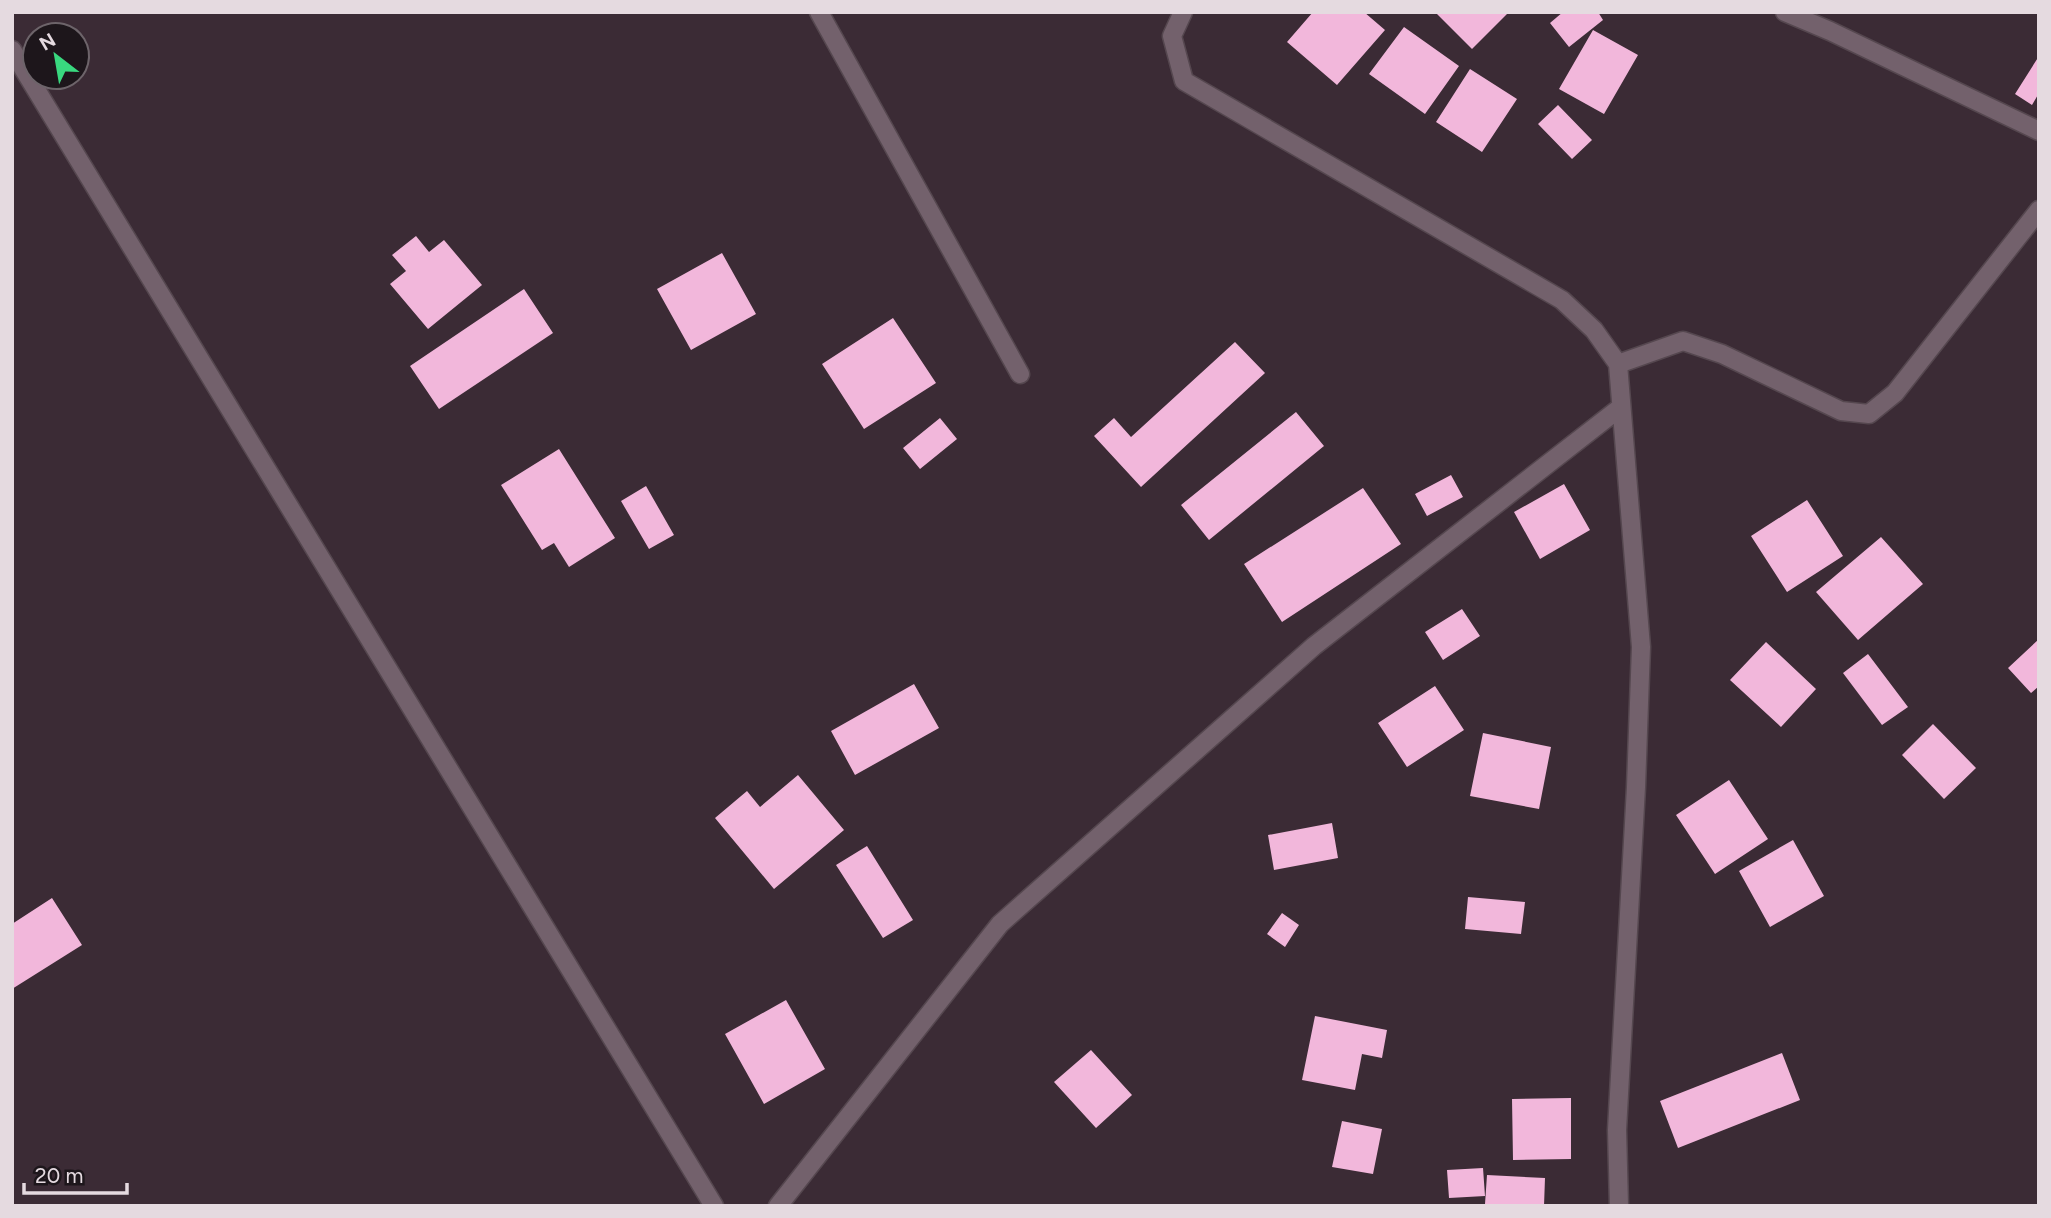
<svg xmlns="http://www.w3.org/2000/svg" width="2051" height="1218" font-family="Figtree,sans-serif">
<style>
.building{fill:#f2b7db}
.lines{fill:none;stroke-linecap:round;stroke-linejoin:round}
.street-casing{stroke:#55474f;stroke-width:21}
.street{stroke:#73616c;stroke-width:18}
</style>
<rect width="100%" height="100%" fill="#3b2b35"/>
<path class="building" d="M1313 12H1364L1385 30 1337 85 1287 42Z
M1435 12H1509L1472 49Z
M1563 12H1598L1603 20 1569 47 1550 23Z
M1404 27 1459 66 1425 114 1369 74Z
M1593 30 1638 55 1604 114 1559 89Z
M2039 56V93L2032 105 2015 94Z
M1470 69 1517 99 1482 152 1436 122Z
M1558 105 1592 140 1572 159 1538 124Z
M416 236 429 252 444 240 482 285 428 329 390 284 406 271 392 255Z
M722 253 756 314 691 350 657 289Z
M524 289 553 333 439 409 410 366Z
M893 318 936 383 864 429 822 364Z
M1235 342 1265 373 1141 487 1094 436 1114 418 1131 437Z
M1296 412 1324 446 1209 540 1181 505Z
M940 418 957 439 920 469 903 448Z
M559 449 615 538 569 567 554 543 542 550 501 485Z
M1451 475 1463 497 1427 516 1415 494Z
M1564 484 1590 530 1540 559 1514 512Z
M646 486 674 535 649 549 621 501Z
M1363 488 1401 544 1282 622 1244 564Z
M1807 500 1843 556 1787 592 1751 536Z
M1881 537 1923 584 1858 640 1816 592Z
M1462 609 1480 636 1443 660 1425 632Z
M2039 639V686L2031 693 2008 668Z
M1766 642 1816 689 1781 727 1730 680Z
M1868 654 1908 707 1882 725 1843 673Z
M914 684 939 728 855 775 831 731Z
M1435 686 1464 730 1407 767 1378 723Z
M1933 724 1976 768 1944 799 1902 755Z
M1483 733 1551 747 1539 809 1470 796Z
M798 775 844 830 774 889 715 818 747 791 760 807Z
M1729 780 1768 839 1715 874 1676 815Z
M1332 823 1338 858 1274 870 1268 835Z
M1793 840 1824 896 1770 927 1739 871Z
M867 846 913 920 883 938 836 865Z
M1468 897 1525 902 1521 934 1465 929Z
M52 898 82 945 12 989V924Z
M1282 913 1299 925 1285 947 1267 934Z
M786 1000 825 1069 764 1104 725 1034Z
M1315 1016 1387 1030 1382 1058 1362 1054 1355 1090 1302 1080Z
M1091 1050 1132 1095 1096 1128 1054 1082Z
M1782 1053 1800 1100 1678 1148 1660 1101Z
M1571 1098V1159L1513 1160 1512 1099Z
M1342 1121 1382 1129 1373 1174 1332 1167Z
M1483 1168 1485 1196 1449 1198 1447 1170Z
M1487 1175 1545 1178 1544 1206 1485 1204Z"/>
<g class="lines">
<g class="street-casing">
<path id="street" d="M819 12 1020 374
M1183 12 1172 36 1184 81 1562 300 1594 330 1618 364 1641 647 1636 787 1617 1130 1619 1206
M1785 12 1830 31 2039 131
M12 50 714 1206
M1618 364 1683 341 1722 354 1841 411 1869 414 1895 393 2039 210
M778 1206 1000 924 1314 646 1621 407"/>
</g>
<use href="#street" class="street"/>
</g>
<rect width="2051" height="1218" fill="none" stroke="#e5dae0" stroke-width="28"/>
<g transform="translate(56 56) rotate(329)"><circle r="33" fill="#1d161b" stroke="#6d646a" stroke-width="2"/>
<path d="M0-5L12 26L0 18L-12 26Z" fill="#39d87f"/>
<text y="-10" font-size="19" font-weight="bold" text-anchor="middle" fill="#e5dae0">N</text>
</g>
<path d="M24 1183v10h103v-10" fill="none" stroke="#e5dae0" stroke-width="3.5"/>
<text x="35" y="1183" font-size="21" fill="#e5dae0" stroke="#1d161b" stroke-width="5" paint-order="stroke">20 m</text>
</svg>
